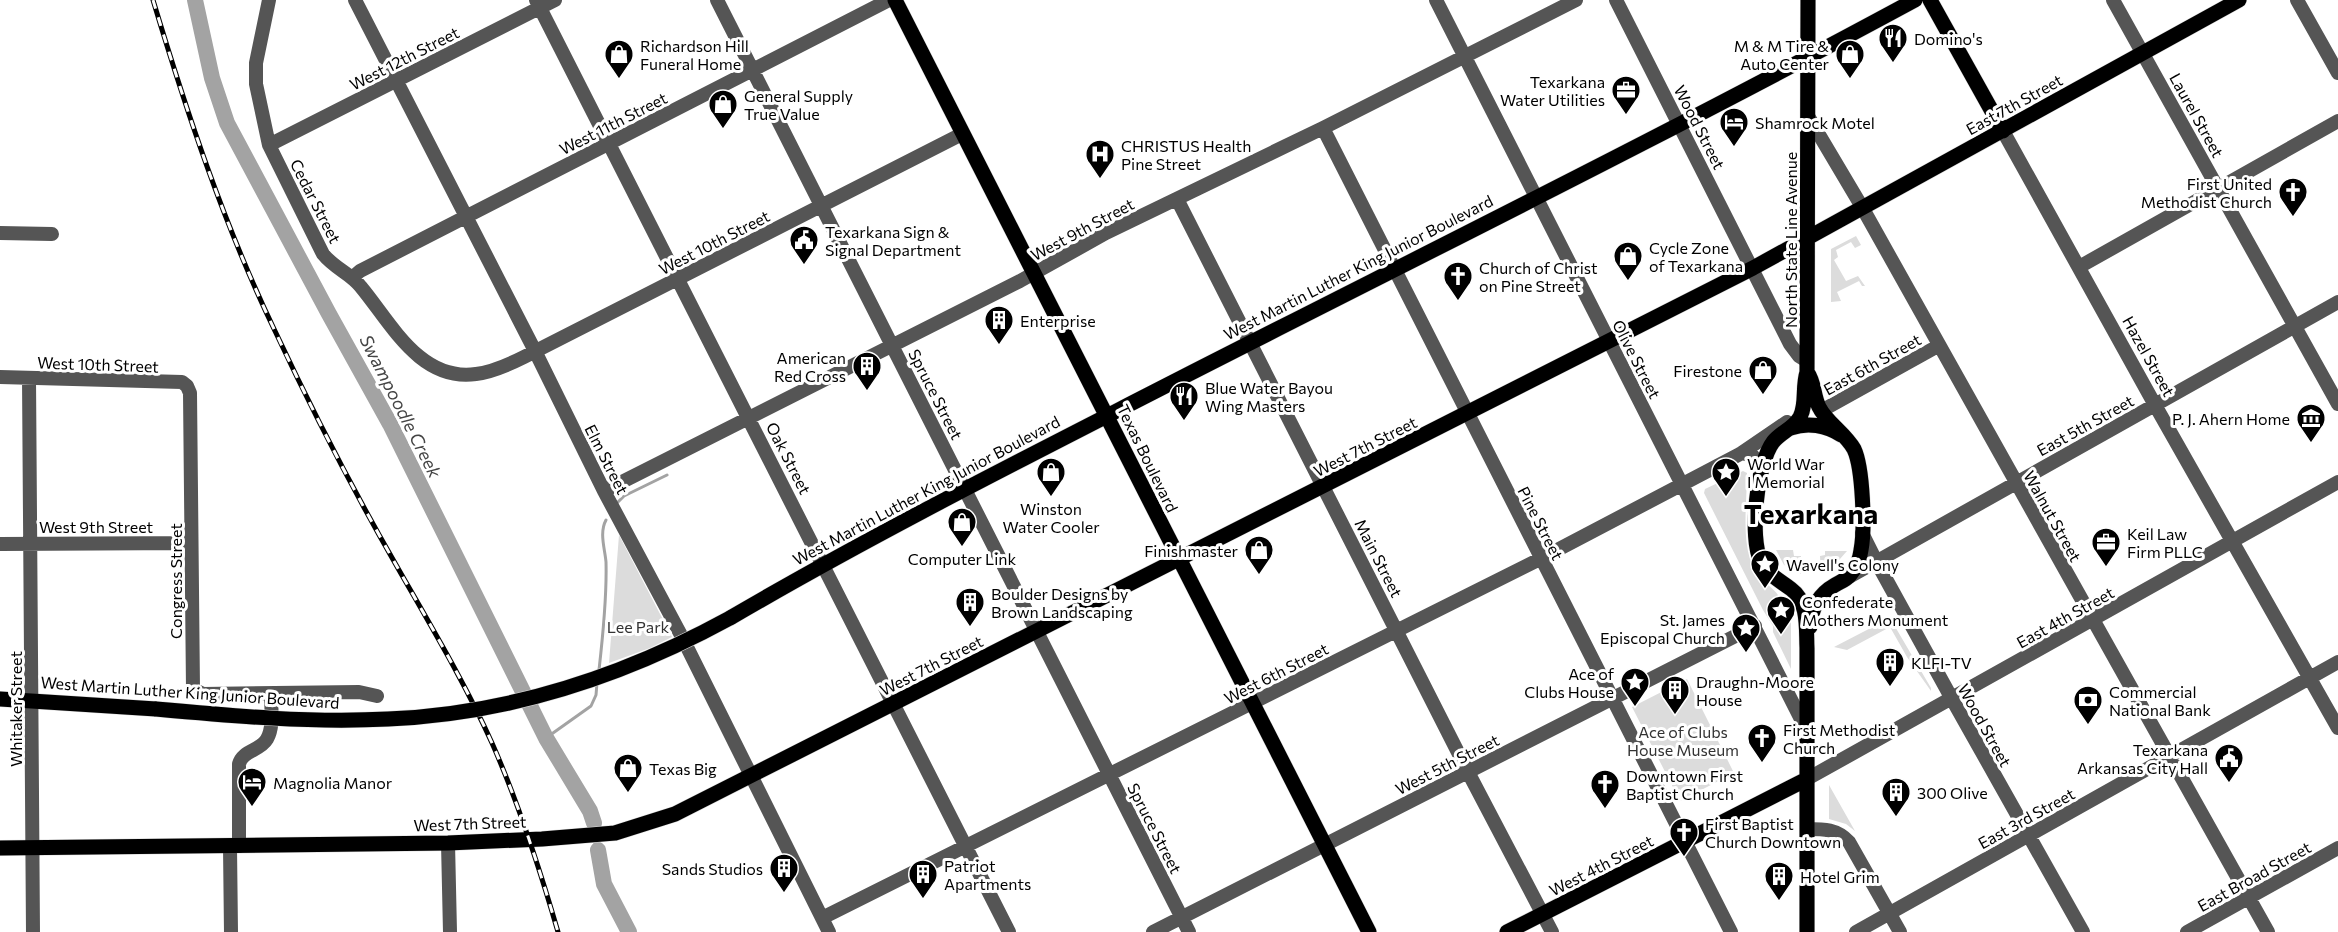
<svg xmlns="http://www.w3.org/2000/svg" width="2338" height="932" font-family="Commissioner,sans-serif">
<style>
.green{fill:#dcdcdc}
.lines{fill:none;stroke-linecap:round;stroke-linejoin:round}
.stream{stroke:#a3a3a3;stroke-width:3}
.river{stroke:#a3a3a3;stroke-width:16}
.major-casing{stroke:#dbdbdb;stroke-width:16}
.minor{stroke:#555;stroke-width:14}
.major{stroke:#000;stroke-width:15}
.rail-casing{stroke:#000;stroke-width:5}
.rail{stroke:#fff;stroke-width:3;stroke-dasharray:9;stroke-linecap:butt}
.major-bridge-casing{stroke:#dbdbdb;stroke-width:16;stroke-linecap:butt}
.major-bridge{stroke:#000;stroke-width:15}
.labels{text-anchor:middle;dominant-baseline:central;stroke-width:6;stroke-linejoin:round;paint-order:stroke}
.poi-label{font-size:16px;fill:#000;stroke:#fff;text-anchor:start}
.street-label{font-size:16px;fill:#000;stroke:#fff}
.park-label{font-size:16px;fill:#333;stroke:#fff}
.water-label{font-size:18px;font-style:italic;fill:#444;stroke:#fff}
.town-label{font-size:28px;font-weight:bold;fill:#000;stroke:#fff}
</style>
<rect width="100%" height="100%" fill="#fff"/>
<path class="green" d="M1856 236 1861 245 1855 248 1851 242 1836 250 1838 257 1834 260 1846 281 1858 276 1865 286H1862L1859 281 1837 292 1841 301 1831 302V249Z
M1743 471 1747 473C1747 503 1741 540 1753 567 1758 577 1776 591 1778 595 1782 609 1777 608 1791 616V669L1773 632V626L1763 610 1704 493 1705 489Z
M619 535 672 637 650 648 609 663Z
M1776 550H1793L1794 556H1801V574L1784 565Z
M1825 551H1847L1832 568 1821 574 1820 556 1825 555Z
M1890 618 1931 688V691L1907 657 1890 627 1847 650 1834 647Z
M1687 679 1734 773 1680 801 1632 707Z
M1829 785 1855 831 1846 824 1829 819Z"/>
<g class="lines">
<path class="stream" d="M617 503 624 496 667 475
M599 670C603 635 607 598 606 562 605 549 599 533 606 520
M546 738 591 706 596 695 597 683"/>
<path class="river" d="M195 0 212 78 227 123 329 314 390 424 546 738 590 811 594 823
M598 850 604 884 629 932"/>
<g class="major-casing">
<path id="major" d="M895 0 1369 932
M1930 0 2003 131
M1807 372C1815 383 1813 395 1819 407 1827 423 1845 433 1854 449 1863 468 1865 529 1861 550 1860 559 1856 568 1850 575 1846 580 1840 582 1835 585 1819 594 1811 609 1810 627
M1791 428C1807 422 1827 425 1841 435
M730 618C877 532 1029 456 1181 378 1426 253 1673 131 1915 0
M0 699 156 709
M0 848 448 843 542 839 615 833 675 814 1753 268 2239 0
M1507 932 1807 779
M1807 932V648C1806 628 1809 602 1791 589 1779 580 1768 575 1761 561 1749 538 1757 463 1773 442 1781 432 1794 428 1800 417 1807 404 1802 387 1807 372L1808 0"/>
</g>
<path class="minor" d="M269 0 256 63V84L269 145 323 254C335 269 350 273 361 287 391 323 420 382 476 374 493 372 510 364 524 357L962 134
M355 0 535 351 604 491 682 637 829 932
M536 0 1009 932
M717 0 1189 932
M1436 0 1807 731
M1616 0 1790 344 1799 356 1807 361
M2113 0 2338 404
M2297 0 2338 73
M1808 116 1862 207 2268 932
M1323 128 1731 932
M2003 131 2155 405 2338 728
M269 145 555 0
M1177 199 1468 772 1552 932
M0 233 52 234
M2079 267 2338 121
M353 277 360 271 889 0
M0 377 182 382 187 386 190 393 193 689 203 694 359 692 377 696
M29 378 33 932
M1821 411 1938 346
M1742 453 1753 456 1760 470
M604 491 1020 281 1106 233 1323 128 1576 0
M1862 533 1876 561 1952 699 2083 932
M0 544 191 543
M1849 577 2338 302
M1807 779 2338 482
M1807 829C1824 829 1837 829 1849 842L1900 932
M448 843 450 932
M239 846V764C243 750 260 751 267 739 274 727 271 708 271 695
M230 847 231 932
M822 918 1540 559 1740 454 1787 422
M1153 932 1755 626
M1856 932 2338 662
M2187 932 2338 848"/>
<use href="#major" class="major"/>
<g class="rail-casing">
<path id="rail" d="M153 0C187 113 224 225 275 331 312 410 352 488 395 563 429 623 464 681 492 743 518 802 540 870 558 932"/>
</g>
<use href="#rail" class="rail"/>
<g class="major-bridge-casing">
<path id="major-bridge" d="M156 709C233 716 311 723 388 719 509 714 624 676 730 618"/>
</g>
<use href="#major-bridge" class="major-bridge"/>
</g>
<defs>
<g id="restaurant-pin" transform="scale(1.5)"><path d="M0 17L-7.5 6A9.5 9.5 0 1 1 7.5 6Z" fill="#000" stroke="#fff"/><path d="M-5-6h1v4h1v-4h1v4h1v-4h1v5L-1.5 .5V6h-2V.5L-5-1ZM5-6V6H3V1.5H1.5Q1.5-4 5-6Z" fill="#fff"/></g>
<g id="shop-pin" transform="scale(1.5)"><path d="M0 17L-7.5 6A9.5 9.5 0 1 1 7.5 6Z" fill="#000" stroke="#fff"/><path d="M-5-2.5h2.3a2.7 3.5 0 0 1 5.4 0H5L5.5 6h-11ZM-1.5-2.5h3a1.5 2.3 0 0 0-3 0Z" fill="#fff"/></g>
<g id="office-pin" transform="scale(1.5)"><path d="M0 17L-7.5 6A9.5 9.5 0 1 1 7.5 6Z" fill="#000" stroke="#fff"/><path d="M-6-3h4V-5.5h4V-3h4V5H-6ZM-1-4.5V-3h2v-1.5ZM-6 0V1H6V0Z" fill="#fff"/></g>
<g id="hotel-pin" transform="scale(1.5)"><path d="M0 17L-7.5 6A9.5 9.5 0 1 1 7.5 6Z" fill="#000" stroke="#fff"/><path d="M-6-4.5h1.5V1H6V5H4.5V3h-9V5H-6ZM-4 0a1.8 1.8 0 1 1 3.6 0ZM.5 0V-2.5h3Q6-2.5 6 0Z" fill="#fff"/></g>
<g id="hospital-pin" transform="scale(1.5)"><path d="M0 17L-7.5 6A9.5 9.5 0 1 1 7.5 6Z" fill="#000" stroke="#fff"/><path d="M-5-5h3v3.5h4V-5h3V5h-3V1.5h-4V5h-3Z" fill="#fff"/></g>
<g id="church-pin" transform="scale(1.5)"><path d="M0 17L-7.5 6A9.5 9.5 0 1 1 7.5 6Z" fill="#000" stroke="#fff"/><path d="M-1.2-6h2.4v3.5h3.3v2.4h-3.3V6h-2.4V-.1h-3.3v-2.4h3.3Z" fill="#fff"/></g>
<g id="civic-pin" transform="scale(1.5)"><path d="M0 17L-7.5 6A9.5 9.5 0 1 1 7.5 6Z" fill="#000" stroke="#fff"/><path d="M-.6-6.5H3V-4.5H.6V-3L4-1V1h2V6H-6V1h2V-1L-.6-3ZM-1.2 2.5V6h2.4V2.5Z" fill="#fff"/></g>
<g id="building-pin" transform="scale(1.5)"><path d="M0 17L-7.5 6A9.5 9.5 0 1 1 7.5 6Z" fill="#000" stroke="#fff"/><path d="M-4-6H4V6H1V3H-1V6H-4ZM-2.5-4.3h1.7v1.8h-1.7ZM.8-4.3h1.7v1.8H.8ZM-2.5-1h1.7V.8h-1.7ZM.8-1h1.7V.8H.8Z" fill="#fff"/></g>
<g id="museum-pin" transform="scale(1.5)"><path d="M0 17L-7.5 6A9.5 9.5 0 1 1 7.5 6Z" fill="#000" stroke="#fff"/><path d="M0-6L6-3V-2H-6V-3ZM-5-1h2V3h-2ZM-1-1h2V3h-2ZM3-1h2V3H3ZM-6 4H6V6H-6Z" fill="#fff"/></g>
<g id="sight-pin" transform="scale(1.5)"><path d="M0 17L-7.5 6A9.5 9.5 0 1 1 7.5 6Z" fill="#000" stroke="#fff"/><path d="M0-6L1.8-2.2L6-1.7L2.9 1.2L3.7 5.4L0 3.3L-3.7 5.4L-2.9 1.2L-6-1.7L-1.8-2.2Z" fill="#fff"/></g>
<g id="bank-pin" transform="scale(1.5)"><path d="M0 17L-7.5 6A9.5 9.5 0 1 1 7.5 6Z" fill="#000" stroke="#fff"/><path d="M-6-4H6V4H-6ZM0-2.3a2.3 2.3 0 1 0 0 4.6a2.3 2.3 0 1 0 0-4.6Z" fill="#fff"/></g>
</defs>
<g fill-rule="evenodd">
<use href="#restaurant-pin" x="1893" y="38"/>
<use href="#shop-pin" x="619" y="54"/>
<use href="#shop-pin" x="1850" y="54"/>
<use href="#office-pin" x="1626" y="90"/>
<use href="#shop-pin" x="723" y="104"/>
<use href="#hotel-pin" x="1734" y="122"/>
<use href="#hospital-pin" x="1100" y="154"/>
<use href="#church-pin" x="2293" y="192"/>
<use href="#civic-pin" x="804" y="240"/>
<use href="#shop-pin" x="1628" y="256"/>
<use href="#church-pin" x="1458" y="276"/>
<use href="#building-pin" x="999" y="320"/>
<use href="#building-pin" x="867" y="366"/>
<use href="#shop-pin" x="1763" y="370"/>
<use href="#restaurant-pin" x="1184" y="396"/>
<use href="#museum-pin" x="2311" y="418"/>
<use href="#shop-pin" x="1051" y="472"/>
<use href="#sight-pin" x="1726" y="472"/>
<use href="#shop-pin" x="962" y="522"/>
<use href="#office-pin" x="2106" y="542"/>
<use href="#shop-pin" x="1259" y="550"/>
<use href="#sight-pin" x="1765" y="564"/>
<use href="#building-pin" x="970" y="602"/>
<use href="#sight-pin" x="1781" y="610"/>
<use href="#sight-pin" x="1746" y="628"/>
<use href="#building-pin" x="1890" y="662"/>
<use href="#sight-pin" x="1635" y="682"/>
<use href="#building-pin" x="1675" y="690"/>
<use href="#bank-pin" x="2088" y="700"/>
<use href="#church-pin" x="1762" y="738"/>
<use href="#civic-pin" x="2229" y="758"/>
<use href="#shop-pin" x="628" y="768"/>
<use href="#hotel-pin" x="252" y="782"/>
<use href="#church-pin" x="1605" y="784"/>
<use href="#building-pin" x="1896" y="792"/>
<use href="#church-pin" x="1684" y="832"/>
<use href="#building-pin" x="784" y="868"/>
<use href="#building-pin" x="923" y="874"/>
<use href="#building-pin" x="1779" y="876"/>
</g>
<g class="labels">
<g class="poi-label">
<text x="1914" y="38">Domino's</text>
<text x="640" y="45">Richardson Hill<tspan x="640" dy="18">Funeral Home</tspan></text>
<text x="1829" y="45" text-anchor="end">M &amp; M Tire &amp;<tspan x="1829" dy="18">Auto Center</tspan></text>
<text x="1605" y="81" text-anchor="end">Texarkana<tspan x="1605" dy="18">Water Utilities</tspan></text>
<text x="744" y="95">General Supply<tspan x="744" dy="18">True Value</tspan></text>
<text x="1755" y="122">Shamrock Motel</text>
<text x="1121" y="145">CHRISTUS Health<tspan x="1121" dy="18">Pine Street</tspan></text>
<text x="2272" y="183" text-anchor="end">First United<tspan x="2272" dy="18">Methodist Church</tspan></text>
<text x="825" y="231">Texarkana Sign &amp;<tspan x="825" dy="18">Signal Department</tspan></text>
<text x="1649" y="247">Cycle Zone<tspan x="1649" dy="18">of Texarkana</tspan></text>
<text x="1479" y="267">Church of Christ<tspan x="1479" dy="18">on Pine Street</tspan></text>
<text x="1020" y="320">Enterprise</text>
<text x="846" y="357" text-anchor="end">American<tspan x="846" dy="18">Red Cross</tspan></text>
<text x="1742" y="370" text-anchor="end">Firestone</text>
<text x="1205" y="387">Blue Water Bayou<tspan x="1205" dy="18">Wing Masters</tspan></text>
<text x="2290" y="418" text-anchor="end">P. J. Ahern Home</text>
<text x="1747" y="463">World War<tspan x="1747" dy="18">I Memorial</tspan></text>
<text x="1051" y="508" text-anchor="middle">Winston<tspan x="1051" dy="18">Water Cooler</tspan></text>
<text x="2127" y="533">Keil Law<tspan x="2127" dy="18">Firm PLLC</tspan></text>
<text x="1238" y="550" text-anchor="end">Finishmaster</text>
<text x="962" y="558" text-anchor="middle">Computer Link</text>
<text x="1786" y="564">Wavell's Colony</text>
<text x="991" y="593">Boulder Designs by<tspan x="991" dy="18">Brown Landscaping</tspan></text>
<text x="1802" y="601">Confederate<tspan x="1802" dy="18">Mothers Monument</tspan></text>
<text x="1725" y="619" text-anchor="end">St. James<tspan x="1725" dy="18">Episcopal Church</tspan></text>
<text x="1911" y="662">KLFI-TV</text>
<text x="1614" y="673" text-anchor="end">Ace of<tspan x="1614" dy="18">Clubs House</tspan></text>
<text x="1696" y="681">Draughn-Moore<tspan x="1696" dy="18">House</tspan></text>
<text x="2109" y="691">Commercial<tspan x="2109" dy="18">National Bank</tspan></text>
<text x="1783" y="729">First Methodist<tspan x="1783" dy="18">Church</tspan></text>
<text x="2208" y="749" text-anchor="end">Texarkana<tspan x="2208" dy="18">Arkansas City Hall</tspan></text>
<text x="649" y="768">Texas Big</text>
<text x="1626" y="775">Downtown First<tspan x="1626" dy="18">Baptist Church</tspan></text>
<text x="273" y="782">Magnolia Manor</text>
<text x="1917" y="792">300 Olive</text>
<text x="1705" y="823">First Baptist<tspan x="1705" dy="18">Church Downtown</tspan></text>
<text x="944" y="865">Patriot<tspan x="944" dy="18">Apartments</tspan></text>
<text x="763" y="868" text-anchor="end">Sands Studios</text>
<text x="1800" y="876">Hotel Grim</text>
</g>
<g class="street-label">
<text transform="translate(404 58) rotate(-27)">West 12th Street</text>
<text transform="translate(2014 104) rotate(-29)">East 7th Street</text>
<text transform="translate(2197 115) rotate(61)">Laurel Street</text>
<text transform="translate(613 123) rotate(-27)">West 11th Street</text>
<text transform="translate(1700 127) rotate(63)">Wood Street</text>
<text transform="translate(316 201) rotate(63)">Cedar Street</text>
<text transform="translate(1082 229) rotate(-28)">West 9th Street</text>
<text transform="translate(1790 240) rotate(-90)">North State Line Avenue</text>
<text transform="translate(714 242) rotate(-27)">West 10th Street</text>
<text transform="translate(1358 267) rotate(-27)">West Martin Luther King Junior Boulevard</text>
<text transform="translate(2149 356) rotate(61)">Hazel Street</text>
<text transform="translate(1637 359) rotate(63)">Olive Street</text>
<text transform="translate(98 364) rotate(2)">West 10th Street</text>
<text transform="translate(1872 364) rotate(-29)">East 6th Street</text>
<text transform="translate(936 394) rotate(63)">Spruce Street</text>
<text transform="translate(2085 425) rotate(-29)">East 5th Street</text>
<text transform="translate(1365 446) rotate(-27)">West 7th Street</text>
<text transform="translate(789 458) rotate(63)">Oak Street</text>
<text transform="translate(1148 458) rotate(64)">Texas Boulevard</text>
<text transform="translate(607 459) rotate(63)">Elm Street</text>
<text transform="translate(926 490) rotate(-28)">West Martin Luther King Junior Boulevard</text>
<text transform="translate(2053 516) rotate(61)">Walnut Street</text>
<text transform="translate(1541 523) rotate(63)">Pine Street</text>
<text x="96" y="526">West 9th Street</text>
<text transform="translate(1379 558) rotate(63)">Main Street</text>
<text transform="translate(175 581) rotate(-90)">Congress Street</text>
<text transform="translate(2065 617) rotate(-29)">East 4th Street</text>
<text transform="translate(931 665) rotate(-27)">West 7th Street</text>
<text transform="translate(1276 673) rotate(-27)">West 6th Street</text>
<text transform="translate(190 692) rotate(4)">West Martin Luther King Junior Boulevard</text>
<text transform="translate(15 709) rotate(-90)">Whitaker Street</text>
<text transform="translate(1985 725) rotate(61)">Wood Street</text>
<text transform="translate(1447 764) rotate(-27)">West 5th Street</text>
<text transform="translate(2026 818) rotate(-29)">East 3rd Street</text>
<text transform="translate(470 823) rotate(-2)">West 7th Street</text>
<text transform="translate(1155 828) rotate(63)">Spruce Street</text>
<text transform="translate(1601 865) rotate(-27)">West 4th Street</text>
<text transform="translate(2254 876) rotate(-29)">East Broad Street</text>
</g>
<g class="park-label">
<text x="638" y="626">Lee Park</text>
<text x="1683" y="731">Ace of Clubs<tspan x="1683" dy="18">House Museum</tspan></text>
</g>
<g class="water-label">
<text transform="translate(401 406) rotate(63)">Swampoodle Creek</text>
</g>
<g class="town-label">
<text x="1811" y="513">Texarkana</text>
</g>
</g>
</svg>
